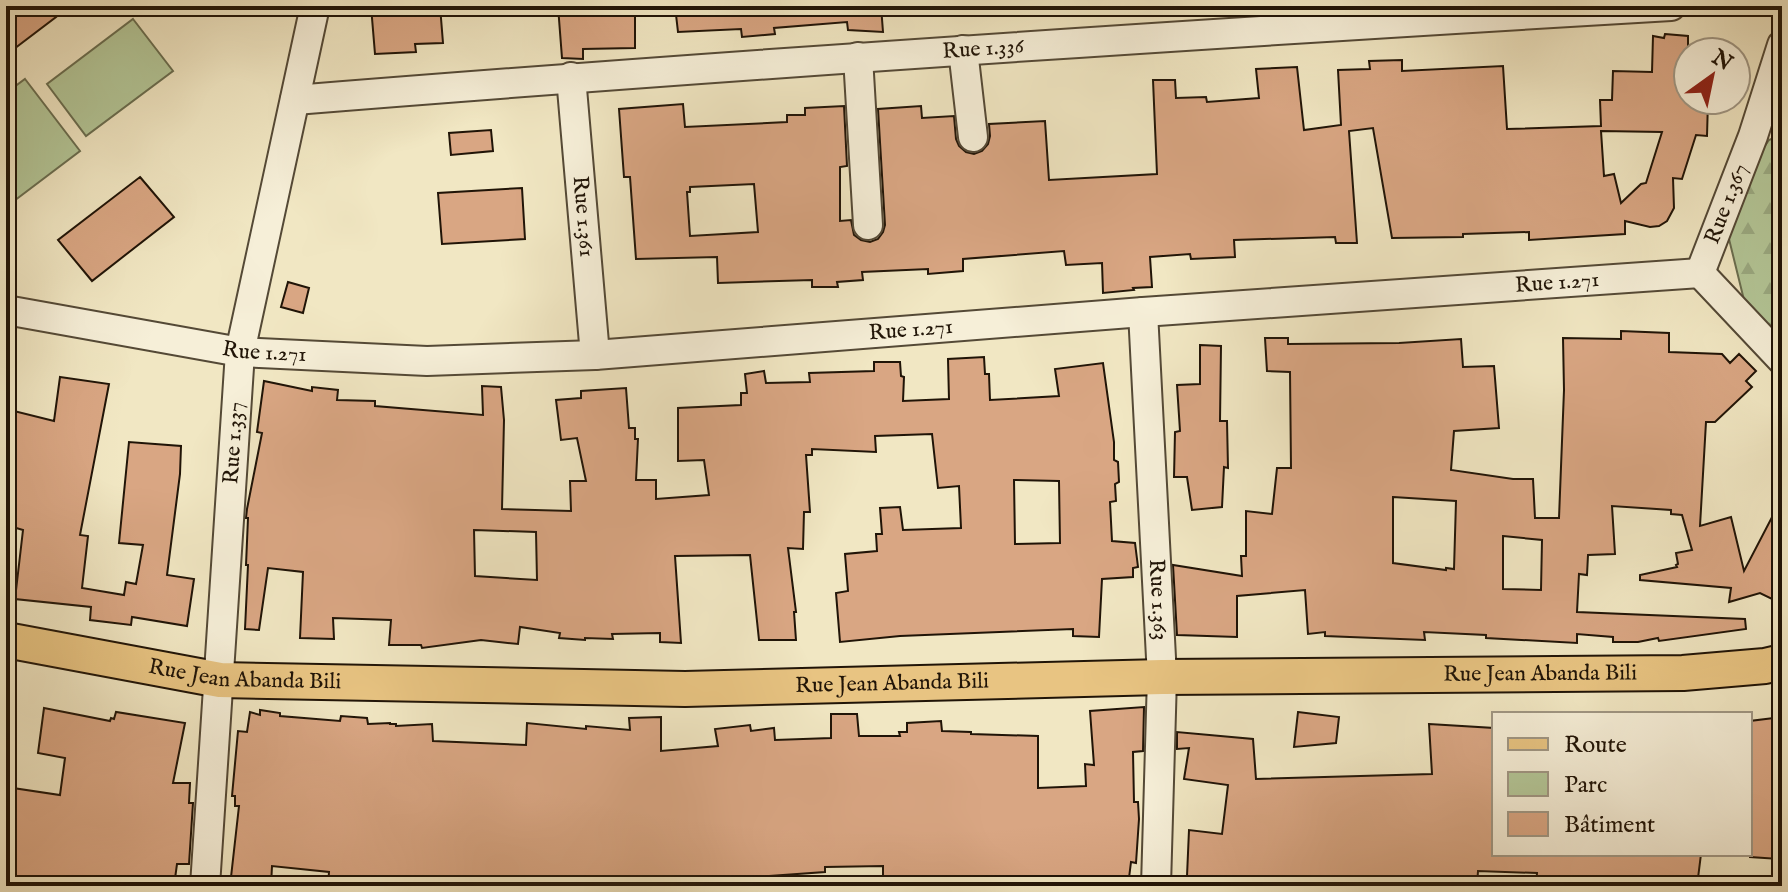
<svg xmlns="http://www.w3.org/2000/svg" width="1788" height="892" font-family="'IM FELL English',serif">
<style>
.forest{fill:url(#forest-firs);stroke:#6a6e50;stroke-width:2}
.park{fill:#b4c798;stroke:#6a6e50;stroke-width:2}
.building{fill:#d9a683;stroke:#201407;stroke-width:2;fill-rule:evenodd}
.lines{fill:none;stroke-linecap:round;stroke-linejoin:round}
.minor-casing{stroke:#544936;stroke-width:32}
.major-casing{stroke:#201407;stroke-width:38}
.minor{stroke:#f6efd8;stroke-width:28}
.major{stroke:#e8c482;stroke-width:34}
.labels{text-anchor:middle;dominant-baseline:central;stroke-width:6;stroke-linejoin:round;paint-order:stroke}
.street-label{font-size:22px;fill:#201407;stroke:#f6efd8}
</style>
<defs>
<pattern id="forest-firs" width="22" height="20" patternUnits="userSpaceOnUse" patternTransform="scale(2)"><rect width="22" height="20" fill="#b4c798"/><path d="M5 1l3.5 6h-7zM16 11l3.5 6h-7z" fill="#9aaa82"/></pattern>
</defs>
<rect width="100%" height="100%" fill="#f1e7c3"/>
<filter id="stains"><feTurbulence type="fractalNoise" baseFrequency=".0025" numOctaves="4"/><feColorMatrix values="0 0 0 0 .2 0 0 0 0 .09 0 0 0 0 .02 0 0 0 .5 -.17"/></filter>
<radialGradient id="worn" r=".72"><stop offset=".6" stop-color="#630" stop-opacity="0"/><stop offset="1" stop-color="#630" stop-opacity=".3"/></radialGradient>
<path class="forest" d="M1782 134V342L1745 304 1728 235 1734 190 1769 140Z"/>
<path class="park" d="M133 19 173 71 86 136 47 84Z
M25 79 80 151 6 207V93Z"/>
<path class="building" d="M6 6H47L56 17 6 55Z
M371 6H440L443 43 415 44 416 52 375 54Z
M558 6H635V48L583 49V59L562 58Z
M675 6H881L883 32 848 30 847 22 774 28 775 34 742 37 741 29 678 32Z
M1665 34 1688 36V100H1708L1707 136 1696 135 1682 179 1673 178 1674 208 1667 221 1659 226 1650 227 1625 221V234L1529 240V232L1463 234V237L1392 238 1373 128 1349 131 1357 243H1336L1335 237 1234 240 1235 257 1191 259 1190 254 1150 257 1152 287 1133 288 1134 290 1103 293 1102 263 1066 265 1064 251 963 259V271L928 274V269L862 272 863 280 837 282 838 287H812V280L718 283 717 257 636 259 630 177H624L619 109 683 104 685 127 787 122V115H805V108L844 106 847 166 840 167V221L851 220 854 235 861 240 870 242 878 239 883 232 885 225 878 109 921 106 922 118 954 116 956 139 959 146 966 152 974 154 982 151 988 144 990 136 989 124 1045 121 1049 180 1157 174 1153 80H1175L1176 98 1206 97 1207 102 1259 98 1256 69 1297 67 1304 130 1341 125 1338 70 1370 69 1369 61 1402 60V71L1503 66 1507 129 1601 126 1600 100H1612L1613 71 1652 72 1653 36 1664 38ZM1601 131 1662 132 1646 183 1641 184 1621 203 1614 174 1604 176ZM754 184 758 232 690 236 687 192H690V187Z
M491 130 493 151 451 155 449 133Z
M140 177 174 217 92 281 58 240Z
M522 188 525 239 442 244 438 193Z
M288 282 309 288 303 313 281 307Z
M1621 331 1669 333V352L1722 354 1730 363 1739 354 1756 371 1746 381 1752 387 1715 422H1706L1700 526 1731 517 1744 571 1782 498V580L1772 599 1760 593 1729 602 1731 588 1640 580V575L1677 567 1676 565 1678 564 1676 553 1692 550 1682 515 1671 514V510L1612 506 1615 554 1588 555 1587 575 1579 574 1577 612 1745 619 1746 629 1659 641 1658 638 1638 642H1613V637L1577 634V643L1486 638V635L1424 632 1425 640 1325 636V632L1308 634 1305 590 1237 596V637L1177 635 1173 565 1242 576 1241 556H1246V511L1272 514 1277 468H1291L1290 372 1267 371 1265 338H1288V344L1399 343 1461 339 1463 367 1494 366 1499 428 1454 431 1451 470 1513 479H1533L1535 518H1559L1564 390 1563 338 1621 339ZM1393 497 1456 501 1454 569 1446 568V570L1393 563ZM1503 536 1542 540 1541 590 1503 589Z
M1200 345 1221 346 1220 421H1227L1228 468 1224 467 1222 507 1192 510 1187 477H1174L1175 432 1180 431 1177 385 1200 384Z
M984 357 985 374H989L990 400 1059 396 1055 369 1103 363 1114 442V460L1118 462 1119 482 1115 484 1116 501 1110 502 1112 541 1135 543 1138 567 1133 568V577L1102 579 1099 637 1073 636V629L900 636 840 642 836 593 848 591 845 554 877 551 876 534H882L880 508 900 507 903 530 961 528 959 486 938 488 932 434 875 436 876 452 812 449V455H806L810 512H804L803 549 788 548 796 612H794L796 640H759L750 555 675 556 681 643 660 642V633L612 634 613 639 585 638V640L559 638 560 633 520 627 518 644 481 640 422 648 421 645H389L391 620 333 618 334 639 300 638 303 572 268 568 259 630 245 629 248 565H246L248 518H246L247 509 262 433 257 432 264 381 312 391V387L338 390 337 400 375 401V406L483 415 482 386 501 387 504 420 502 509 571 511 570 481H586L577 438 561 440 556 400 581 398V391L626 388 629 428H635V439H638L636 480H656V499L709 495 704 460 678 461V408L741 405V393H747L745 374 764 371 766 383 810 382 809 373 874 371V362H900L901 376 904 377 903 401 949 399 948 359ZM1014 480 1059 481 1060 543 1015 544ZM474 530 536 532 537 580 475 576Z
M60 377 109 384 80 535 88 536 82 588 124 595 126 582 136 584 143 545 119 543 129 442 181 446 180 474 167 575 194 579 187 626 132 617 131 625 90 620 91 607 15 599 23 530 6 525V483L14 448 6 446V409L54 421Z
M1144 707 1143 751 1133 752 1134 802H1138L1139 819 1136 863 1131 862 1128 886H883V866L825 867V872L754 877 756 886H328L329 872 272 866 271 886H230L239 806H235V796H232L238 731 247 732 250 712 260 715V710L280 713V716L340 721 341 716 367 718 368 724 390 723V724H396V726L432 724 433 741 526 745 527 723 586 729V726L630 730 629 718 661 717V751L718 746 715 729 750 725 751 731 774 728 775 740 831 738V714H857L859 736H900L899 732H907V723L941 721 942 731 971 732V734L1038 736V788L1086 786 1085 764 1094 765 1090 711Z
M44 708 110 721 111 718 114 719 116 712 185 723 173 783H190L189 803H193L189 864H177L174 886H6V787L60 795 65 758 38 753Z
M1298 712 1339 717 1336 743 1294 747Z
M1782 717V831L1779 859 1750 857V721Z
M1429 724 1494 728V854H1701L1697 886H1536L1537 873 1478 871 1477 886H1248V879L1187 876 1189 830 1222 834 1228 785 1184 779 1189 748 1177 749V732L1253 739 1256 779 1432 774Z"/>
<g class="lines">
<g class="minor-casing">
<g id="minor">
<path d="M963 50 973 137"/>
<path d="M858 57 868 225"/>
<path id="s1" d="M571 77 595 355"/>
<path id="s2" d="M295 100C753 63 1212 33 1671 6"/>
<path id="s3" d="M1700 273 1753 136 1782 45"/>
<path d="M1700 273 1782 360"/>
<path id="s4" d="M6 310 240 352 427 361 595 355 1143 312 1700 273"/>
<path id="s5" d="M1143 312 1162 677 1156 886"/>
<path id="s6" d="M205 886 240 352 315 6"/>
</g>
</g>
<g class="major-casing">
<g id="major">
<path id="s7" d="M6 640 220 680 685 689 1162 677 1683 673 1765 666 1782 662"/>
</g>
</g>
<use href="#minor" class="minor"/>
<use href="#major" class="major"/>
</g>
<g class="labels">
<g class="street-label">
<text stroke="none"><textPath href="#s2" startOffset="690">Rue 1.336</textPath></text>
<text stroke="none"><textPath href="#s3" startOffset="74">Rue 1.367</textPath></text>
<text stroke="none"><textPath href="#s1" startOffset="140">Rue 1.361</textPath></text>
<text stroke="none"><textPath href="#s4" startOffset="1558">Rue 1.271</textPath></text>
<text stroke="none"><textPath href="#s4" startOffset="910">Rue 1.271</textPath></text>
<text stroke="none"><textPath href="#s4" startOffset="262">Rue 1.271</textPath></text>
<text stroke="none"><textPath href="#s6" startOffset="444">Rue 1.337</textPath></text>
<text stroke="none"><textPath href="#s5" startOffset="288">Rue 1.363</textPath></text>
<text stroke="none"><textPath href="#s7" startOffset="242">Rue Jean Abanda Bili</textPath></text>
<text stroke="none"><textPath href="#s7" startOffset="1538">Rue Jean Abanda Bili</textPath></text>
<text stroke="none"><textPath href="#s7" startOffset="890">Rue Jean Abanda Bili</textPath></text>
</g>
</g>
<rect width="1788" height="892" fill="none" stroke="#f1e7c3" stroke-width="32"/>
<rect x="8" y="8" width="1772" height="876" fill="none" stroke="#201407" stroke-width="4"/>
<rect x="16" y="16" width="1756" height="860" fill="none" stroke="#201407" stroke-width="2"/>
<rect x="1492" y="712" width="260" height="144" fill="#f6efd8" stroke="#a09784" stroke-width="2"/>
<rect x="1508" y="738" width="40" height="12" fill="#e8c482" stroke="#a09784" stroke-width="2"/>
<text x="1564" y="752" font-size="24" fill="#201407">Route</text>
<rect x="1508" y="772" width="40" height="24" fill="#b4c798" stroke="#a09784" stroke-width="2"/>
<text x="1564" y="792" font-size="24" fill="#201407">Parc</text>
<rect x="1508" y="812" width="40" height="24" fill="#d9a683" stroke="#a09784" stroke-width="2"/>
<text x="1564" y="832" font-size="24" fill="#201407">Bâtiment</text>
<g transform="translate(1712 76) rotate(33)"><circle r="38" fill="#f6efd8" stroke="#a09784" stroke-width="2"/>
<path d="M0-6L14 30L0 20L-14 30Z" fill="#8f2418"/>
<text y="-12" font-size="22" font-weight="bold" text-anchor="middle" fill="#201407">N</text>
</g>
<rect width="100%" height="100%" filter="url(#stains)"/>
<rect width="100%" height="100%" fill="url(#worn)"/>
</svg>
